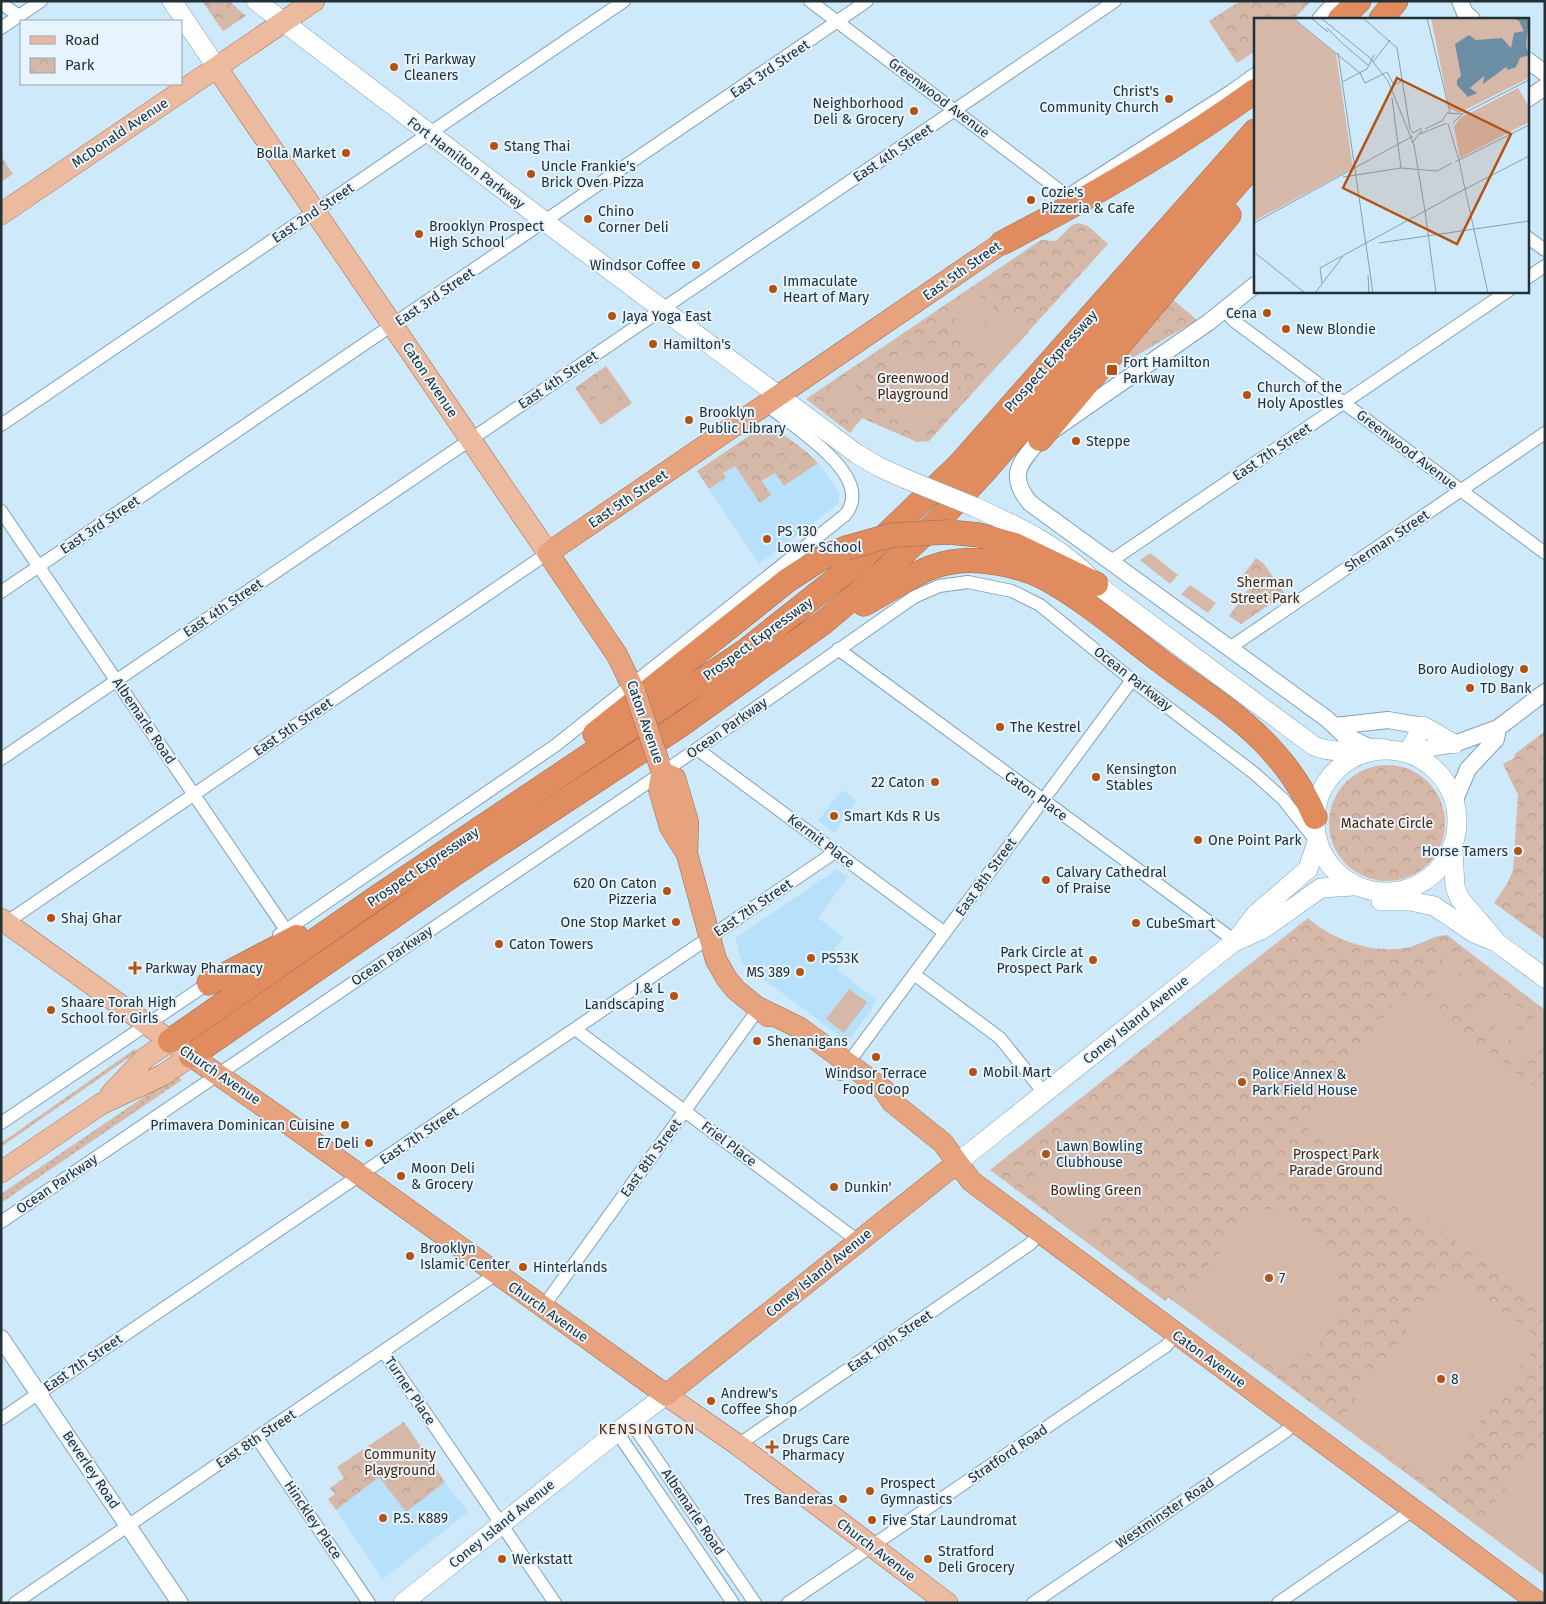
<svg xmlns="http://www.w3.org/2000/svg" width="1546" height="1604" font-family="'Fira Sans',sans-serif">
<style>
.built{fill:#b7e0fa}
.grass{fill:url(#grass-dots)}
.park{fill:url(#park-crowns)}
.garden{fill:#d6b8a8}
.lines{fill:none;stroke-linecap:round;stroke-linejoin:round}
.minor-casing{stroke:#81a2b6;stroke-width:14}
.tertiary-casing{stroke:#81a2b6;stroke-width:18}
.secondary-casing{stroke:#81a2b6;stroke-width:20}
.primary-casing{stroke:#9e6c51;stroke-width:22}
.trunk-casing{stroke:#9e6c51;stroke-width:22}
.motorway-casing{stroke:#9e6c51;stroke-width:25}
.minor{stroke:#fff;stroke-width:12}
.tertiary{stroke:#fff;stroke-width:16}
.secondary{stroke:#fff;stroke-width:19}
.primary{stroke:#ecba9e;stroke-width:21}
.trunk{stroke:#e6a37e;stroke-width:21}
.motorway{stroke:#e08c5e;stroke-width:24}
.secondary-bridge-casing{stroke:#81a2b6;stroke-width:20;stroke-linecap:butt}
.trunk-bridge-casing{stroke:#9e6c51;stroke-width:22;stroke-linecap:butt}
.motorway-bridge-casing{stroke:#9e6c51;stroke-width:25;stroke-linecap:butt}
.secondary-bridge{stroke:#fff;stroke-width:19}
.trunk-bridge{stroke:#e6a37e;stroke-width:21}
.motorway-bridge{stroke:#e08c5e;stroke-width:24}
.poi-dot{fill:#b45311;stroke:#e7f4fd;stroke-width:2}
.labels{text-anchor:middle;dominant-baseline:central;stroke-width:4;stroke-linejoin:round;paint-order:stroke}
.poi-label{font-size:14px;fill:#223038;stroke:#e7f4fd;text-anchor:start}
.street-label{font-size:14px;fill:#223038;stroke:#e7f4fd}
.park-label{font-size:14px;fill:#532407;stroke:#e7f4fd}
.neighbourhood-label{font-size:15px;letter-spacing:1px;fill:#662900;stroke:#e7f4fd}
.inset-road{fill:none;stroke:#899fac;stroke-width:1}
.view{fill:#b45311;fill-opacity:0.15;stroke:#b45311;stroke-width:2.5}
.inset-edge{fill:none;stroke:#223038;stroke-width:2.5}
</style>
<defs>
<pattern id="grass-dots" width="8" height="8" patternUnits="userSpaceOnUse" patternTransform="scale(1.25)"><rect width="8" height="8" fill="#d6b8a8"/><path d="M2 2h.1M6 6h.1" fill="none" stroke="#b79e91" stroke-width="1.8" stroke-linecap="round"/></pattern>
<pattern id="park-crowns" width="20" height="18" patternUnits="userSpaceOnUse" patternTransform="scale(1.25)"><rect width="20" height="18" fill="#d6b8a8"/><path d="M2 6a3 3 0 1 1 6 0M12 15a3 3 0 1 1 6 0" fill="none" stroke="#b79e91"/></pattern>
</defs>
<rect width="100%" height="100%" fill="#cee9fa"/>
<path class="built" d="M818 463 834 485 839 494V503L759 564 709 489 726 478 723 473 735 465 762 482 775 473 784 486Z
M842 790 856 800 834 833 818 821Z
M837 869 848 877 818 918 844 937 834 950 845 959 837 970 876 999 872 1006 873 1007 848 1042 742 963 735 938Z
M378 1476 406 1512 445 1482 468 1512 383 1579 336 1510Z"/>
<path class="grass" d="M135 1049 137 1052 1 1147V1143Z
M176 1075 182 1080 1 1203V1194Z"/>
<path class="park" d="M202 1H229L246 16 223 31Z
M1240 1H1311L1294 19H1255V51L1237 63 1209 21Z
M1 156 13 174 1 182Z
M1078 223 1088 226 1108 244 929 441 917 442 862 418 850 433 806 399 1041 240 1056 241 1072 225Z
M1172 299 1197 320 1110 371Z
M606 366 632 403 601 425 575 388Z
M768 423 808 453 818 463 784 486 775 473 762 481 771 495 760 503 735 466 723 473 726 478 709 489 697 471Z
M1256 558 1264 564 1285 594 1241 624 1229 616 1250 587 1240 579Z
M1545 731V940L1494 903 1508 882 1513 870 1518 795 1503 764 1514 758 1515 754Z
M1329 823a58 58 0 1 1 116 0a58 58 0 1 1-116 0Z
M1308 918C1334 941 1375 955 1410 947 1422 944 1434 935 1447 935L1545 1010V1576L1168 1297 1165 1301 990 1170Z
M404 1422 445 1482 406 1512 379 1477 336 1510 328 1499 335 1494 330 1488 344 1478 337 1467Z"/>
<path class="garden" d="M978 294 995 309 969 339 952 323Z
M1003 308 1029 332 999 364 973 341Z
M914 358C939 357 954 369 960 393L922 433 882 395C886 375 895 364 914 358Z
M848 375 862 395 844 407 830 388Z
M611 387 625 407 602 423 587 403Z
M1150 553 1178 575 1170 584 1140 560Z
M1190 585 1216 603 1208 613 1181 594Z
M1448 954 1463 966 1438 999 1423 988Z
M1467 969 1482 980 1457 1014 1442 1002Z
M1492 987 1508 998 1483 1032 1467 1020Z
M849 989 867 1002 844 1033 826 1019Z
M1408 992 1545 1094V1309L1308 1131 1307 1120 1399 996H1405Z
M1513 1002 1528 1013 1503 1047 1488 1035Z
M1533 1017 1545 1027V1033L1523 1062 1507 1051Z
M1072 1134 1129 1177 1088 1234 1031 1192Z
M1252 1208C1275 1209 1295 1214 1313 1229 1347 1259 1348 1320 1313 1349 1301 1359 1289 1364 1275 1369L1183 1300Z
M1450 1272 1541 1340 1432 1486 1342 1418Z
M402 1426 415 1444 383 1467 370 1448Z
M1545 1437V1573L1479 1524Z"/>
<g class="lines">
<g class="minor-casing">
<path id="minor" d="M810 1 1067 196
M1 3 19 16
M1318 19 1334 1
M1 28 41 1
M1068 195 1231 91 1255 74
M1527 237 1545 250
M1527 278 1545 266
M1223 309 1234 321 1545 553
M1 425 624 1
M1 511 286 930
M1111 561 1508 291
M1 592 867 1
M838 649 1235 941
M1228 649 1545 433
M697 749 945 933
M1 759 1115 1
M1 926 548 553
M279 935 556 745 845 515C878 477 791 425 767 405
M915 975 1000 1038 1044 1093
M575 1029 858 1241
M840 1074 1132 680
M1 1123 213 980
M1 1222 697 749 914 597 939 586 968 582 1012 591 1040 605 1132 680 1254 773 1283 799 1317 842
M543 1307 759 1008
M384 1352 555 1603
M1 1419 835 852
M631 1422 755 1603
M617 1432 733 1603
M257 1438 369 1603
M738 1445 1030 1244 1040 1233
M15 1603 496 1274
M788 1603 1166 1346 1176 1334
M1033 1603 1285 1432 1295 1422
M1278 1603 1413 1510"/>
</g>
<g class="tertiary-casing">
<path id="tertiary" d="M1460 1 1465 13 1472 19
M1527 60 1545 73
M1527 99 1545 87
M1255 285 1209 322 1040 439C1020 463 1007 475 1030 503L1327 719 1344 735 1367 746
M1335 726 1388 720 1423 726
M1408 752 1454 744 1498 728 1545 692
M1454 802 1468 769 1496 739 1498 728
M1 1338 180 1603"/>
</g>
<g class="secondary-casing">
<path id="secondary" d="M172 1 217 68
M256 1 556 230 857 454 879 467 906 479
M975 507C1019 527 1063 547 1096 584L1314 746C1342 757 1357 745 1385 749
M1315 821a71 71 0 1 1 142 0a71 71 0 1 1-142 0Z
M1408 752 1423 726 1454 744
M1453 849 1455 887 1460 899 1494 939
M1381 901H1410L1434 906 1474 933 1496 942 1545 978
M1236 941 1263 929 1321 888 1353 886
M957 1163 1235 941 1255 915 1308 869 1317 842
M403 1603 617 1432 666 1395"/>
</g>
<g class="primary-casing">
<path id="primary" d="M217 68 548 553
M1 214 314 1
M1 919 191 1056 163 1075 101 1104 1 1172
M111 1094 145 1058 170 1041
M666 1395 738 1445 947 1603"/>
</g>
<g class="trunk-casing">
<path id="trunk" d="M635 692 617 655 548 553 1002 243
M658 760 662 772 659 789 670 827 687 854 716 960 727 979 736 990 768 1016
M662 772 675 778 688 822 687 854
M759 1008 800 1028 884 1090 892 1102 943 1143 971 1181 1539 1603
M191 1056 286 1122 666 1395 957 1163"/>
</g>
<g class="motorway-casing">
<path id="motorway" d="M1340 19 1359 1
M1381 19 1396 1
M1002 243C1089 198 1175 149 1255 91
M1040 439 1229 215
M949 532 979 535 1015 545 1096 584
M864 604C906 582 931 556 982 561 1003 563 1024 568 1043 577 1086 600 1124 634 1163 663 1196 688 1233 711 1262 740 1283 761 1303 788 1315 817
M595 734 788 580 822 558 846 548
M209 983 297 937
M170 1041 379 896 744 652 859 561 959 465 1255 131
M191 1056 460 870 679 726 824 622 888 568 938 521 983 473 1255 163"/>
</g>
<use href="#minor" class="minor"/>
<use href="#tertiary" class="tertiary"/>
<use href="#secondary" class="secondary"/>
<use href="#primary" class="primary"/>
<use href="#trunk" class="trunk"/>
<use href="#motorway" class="motorway"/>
<g class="secondary-bridge-casing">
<path id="secondary-bridge" d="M906 479 975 507"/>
</g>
<g class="trunk-bridge-casing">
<path id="trunk-bridge" d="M635 692 658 760"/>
</g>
<g class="motorway-bridge-casing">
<path id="motorway-bridge" d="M846 548 892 535 949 532"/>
</g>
<use href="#secondary-bridge" class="secondary-bridge"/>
<use href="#trunk-bridge" class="trunk-bridge"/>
<use href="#motorway-bridge" class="motorway-bridge"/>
</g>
<g class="poi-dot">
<circle cx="394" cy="67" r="5"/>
<circle cx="1169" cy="99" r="5"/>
<circle cx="914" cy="111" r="5"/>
<circle cx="494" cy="146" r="5"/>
<circle cx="346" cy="153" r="5"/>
<circle cx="531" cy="174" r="5"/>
<circle cx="1031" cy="200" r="5"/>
<circle cx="588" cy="219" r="5"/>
<circle cx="419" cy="234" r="5"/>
<circle cx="696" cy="265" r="5"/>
<circle cx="773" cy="289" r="5"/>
<circle cx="1267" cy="313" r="5"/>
<circle cx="612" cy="316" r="5"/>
<circle cx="1286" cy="329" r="5"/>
<circle cx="653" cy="344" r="5"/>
<rect x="1106" y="364" width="12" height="12" rx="2.5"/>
<circle cx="1247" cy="395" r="5"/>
<circle cx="689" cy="420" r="5"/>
<circle cx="1076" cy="441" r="5"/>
<circle cx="767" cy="539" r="5"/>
<circle cx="1524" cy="669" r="5"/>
<circle cx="1470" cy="688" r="5"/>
<circle cx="1000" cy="727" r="5"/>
<circle cx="1096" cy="777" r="5"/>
<circle cx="935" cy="782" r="5"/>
<circle cx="834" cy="816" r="5"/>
<circle cx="1198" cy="840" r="5"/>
<circle cx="1518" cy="851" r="5"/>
<circle cx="1046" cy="880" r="5"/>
<circle cx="667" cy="891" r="5"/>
<circle cx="51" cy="918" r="5"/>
<circle cx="676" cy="922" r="5"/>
<circle cx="1136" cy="923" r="5"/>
<circle cx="499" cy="944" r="5"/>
<circle cx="811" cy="958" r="5"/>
<circle cx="1093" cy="960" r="5"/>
<path d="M132.5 960.5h5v5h5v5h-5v5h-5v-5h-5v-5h5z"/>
<circle cx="800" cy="972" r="5"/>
<circle cx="674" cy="996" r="5"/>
<circle cx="51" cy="1010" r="5"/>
<circle cx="757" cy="1041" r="5"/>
<circle cx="876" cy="1057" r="5"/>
<circle cx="973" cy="1072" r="5"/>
<circle cx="1242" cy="1082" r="5"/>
<circle cx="345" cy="1125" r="5"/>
<circle cx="369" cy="1143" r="5"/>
<circle cx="1046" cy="1154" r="5"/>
<circle cx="401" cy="1176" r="5"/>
<circle cx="834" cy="1187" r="5"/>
<circle cx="410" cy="1256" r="5"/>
<circle cx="523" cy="1267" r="5"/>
<circle cx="1269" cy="1278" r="5"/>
<circle cx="1441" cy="1379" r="5"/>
<circle cx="711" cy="1401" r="5"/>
<path d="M769.5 1439.5h5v5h5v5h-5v5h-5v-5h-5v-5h5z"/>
<circle cx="870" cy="1491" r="5"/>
<circle cx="843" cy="1499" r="5"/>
<circle cx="383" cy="1518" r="5"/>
<circle cx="872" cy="1520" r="5"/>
<circle cx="502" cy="1559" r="5"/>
<circle cx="928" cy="1559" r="5"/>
</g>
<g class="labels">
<g class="poi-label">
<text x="404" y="59">Tri Parkway<tspan x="404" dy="16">Cleaners</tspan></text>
<text x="1159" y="91" text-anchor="end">Christ's<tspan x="1159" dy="16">Community Church</tspan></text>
<text x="904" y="103" text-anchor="end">Neighborhood<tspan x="904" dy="16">Deli &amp; Grocery</tspan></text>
<text x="504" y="146">Stang Thai</text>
<text x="336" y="153" text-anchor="end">Bolla Market</text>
<text x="541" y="166">Uncle Frankie's<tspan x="541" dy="16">Brick Oven Pizza</tspan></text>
<text x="1041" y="192">Cozie's<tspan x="1041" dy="16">Pizzeria &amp; Cafe</tspan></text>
<text x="598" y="211">Chino<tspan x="598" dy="16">Corner Deli</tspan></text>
<text x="429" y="226">Brooklyn Prospect<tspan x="429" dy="16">High School</tspan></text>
<text x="686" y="265" text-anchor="end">Windsor Coffee</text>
<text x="783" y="281">Immaculate<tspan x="783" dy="16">Heart of Mary</tspan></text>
<text x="1257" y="313" text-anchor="end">Cena</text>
<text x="622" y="316">Jaya Yoga East</text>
<text x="1296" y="329">New Blondie</text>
<text x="663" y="344">Hamilton's</text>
<text x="1123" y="362">Fort Hamilton<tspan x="1123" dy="16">Parkway</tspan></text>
<text x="1257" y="387">Church of the<tspan x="1257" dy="16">Holy Apostles</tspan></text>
<text x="699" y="412">Brooklyn<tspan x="699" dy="16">Public Library</tspan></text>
<text x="1086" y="441">Steppe</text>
<text x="777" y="531">PS 130<tspan x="777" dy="16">Lower School</tspan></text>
<text x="1514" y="669" text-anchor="end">Boro Audiology</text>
<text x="1480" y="688">TD Bank</text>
<text x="1010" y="727">The Kestrel</text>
<text x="1106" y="769">Kensington<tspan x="1106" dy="16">Stables</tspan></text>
<text x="925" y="782" text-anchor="end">22 Caton</text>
<text x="844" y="816">Smart Kds R Us</text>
<text x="1208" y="840">One Point Park</text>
<text x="1508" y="851" text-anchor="end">Horse Tamers</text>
<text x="1056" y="872">Calvary Cathedral<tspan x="1056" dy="16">of Praise</tspan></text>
<text x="657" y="883" text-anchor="end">620 On Caton<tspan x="657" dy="16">Pizzeria</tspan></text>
<text x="61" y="918">Shaj Ghar</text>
<text x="666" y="922" text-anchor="end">One Stop Market</text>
<text x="1146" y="923">CubeSmart</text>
<text x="509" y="944">Caton Towers</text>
<text x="1083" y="952" text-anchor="end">Park Circle at<tspan x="1083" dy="16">Prospect Park</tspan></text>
<text x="821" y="958">PS53K</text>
<text x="145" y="968">Parkway Pharmacy</text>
<text x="790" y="972" text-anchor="end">MS 389</text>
<text x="664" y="988" text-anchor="end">J &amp; L<tspan x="664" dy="16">Landscaping</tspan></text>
<text x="61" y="1002">Shaare Torah High<tspan x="61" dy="16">School for Girls</tspan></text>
<text x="767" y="1041">Shenanigans</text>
<text x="983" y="1072">Mobil Mart</text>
<text x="876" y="1073" text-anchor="middle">Windsor Terrace<tspan x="876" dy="16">Food Coop</tspan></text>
<text x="1252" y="1074">Police Annex &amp;<tspan x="1252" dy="16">Park Field House</tspan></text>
<text x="335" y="1125" text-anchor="end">Primavera Dominican Cuisine</text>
<text x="359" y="1143" text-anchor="end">E7 Deli</text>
<text x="1056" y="1146">Lawn Bowling<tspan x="1056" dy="16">Clubhouse</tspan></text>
<text x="411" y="1168">Moon Deli<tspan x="411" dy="16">&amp; Grocery</tspan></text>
<text x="844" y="1187">Dunkin'</text>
<text x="420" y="1248">Brooklyn<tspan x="420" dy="16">Islamic Center</tspan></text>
<text x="533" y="1267">Hinterlands</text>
<text x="1279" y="1278">7</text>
<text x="1451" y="1379">8</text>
<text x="721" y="1393">Andrew's<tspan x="721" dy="16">Coffee Shop</tspan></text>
<text x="782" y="1439">Drugs Care<tspan x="782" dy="16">Pharmacy</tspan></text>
<text x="880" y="1483">Prospect<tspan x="880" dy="16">Gymnastics</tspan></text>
<text x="833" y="1499" text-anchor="end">Tres Banderas</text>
<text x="393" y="1518">P.S. K889</text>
<text x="882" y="1520">Five Star Laundromat</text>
<text x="938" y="1551">Stratford<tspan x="938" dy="16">Deli Grocery</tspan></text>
<text x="512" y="1559">Werkstatt</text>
</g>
<g class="street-label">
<text transform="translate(770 69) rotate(-34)">East 3rd Street</text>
<text transform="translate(939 98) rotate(37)">Greenwood Avenue</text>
<text transform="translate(120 133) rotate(-34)">McDonald Avenue</text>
<text transform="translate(893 153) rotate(-34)">East 4th Street</text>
<text transform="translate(466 163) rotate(37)">Fort Hamilton Parkway</text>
<text transform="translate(313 213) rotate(-34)">East 2nd Street</text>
<text transform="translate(962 271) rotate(-35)">East 5th Street</text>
<text transform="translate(435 297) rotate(-34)">East 3rd Street</text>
<text transform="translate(1051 361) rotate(-48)">Prospect Expressway</text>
<text transform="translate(430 380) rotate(56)">Caton Avenue</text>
<text transform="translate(558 380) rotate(-34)">East 4th Street</text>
<text transform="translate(1407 450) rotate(37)">Greenwood Avenue</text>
<text transform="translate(1272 452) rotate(-34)">East 7th Street</text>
<text transform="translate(628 499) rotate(-34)">East 5th Street</text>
<text transform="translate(100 525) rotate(-34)">East 3rd Street</text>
<text transform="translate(1387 541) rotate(-34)">Sherman Street</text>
<text transform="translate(223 608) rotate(-34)">East 4th Street</text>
<text transform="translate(758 639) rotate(-36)">Prospect Expressway</text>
<text transform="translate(1133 679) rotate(38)">Ocean Parkway</text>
<text transform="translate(144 721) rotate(56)">Albemarle Road</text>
<text transform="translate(645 722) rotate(71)">Caton Avenue</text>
<text transform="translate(293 727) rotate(-34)">East 5th Street</text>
<text transform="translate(727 728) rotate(-35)">Ocean Parkway</text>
<text transform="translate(1036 796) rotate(36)">Caton Place</text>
<text transform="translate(821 841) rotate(37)">Kermit Place</text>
<text transform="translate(423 867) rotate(-34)">Prospect Expressway</text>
<text transform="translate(986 877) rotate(-54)">East 8th Street</text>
<text transform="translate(753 908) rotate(-34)">East 7th Street</text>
<text transform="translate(392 956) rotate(-34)">Ocean Parkway</text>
<text transform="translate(1136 1020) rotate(-39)">Coney Island Avenue</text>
<text transform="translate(220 1075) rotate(34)">Church Avenue</text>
<text transform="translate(419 1136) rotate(-34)">East 7th Street</text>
<text transform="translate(729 1144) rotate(37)">Friel Place</text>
<text transform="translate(651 1158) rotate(-54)">East 8th Street</text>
<text transform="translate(57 1184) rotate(-34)">Ocean Parkway</text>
<text transform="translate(819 1273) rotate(-39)">Coney Island Avenue</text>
<text transform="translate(548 1312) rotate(35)">Church Avenue</text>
<text transform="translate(890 1341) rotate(-34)">East 10th Street</text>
<text transform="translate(1209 1359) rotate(36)">Caton Avenue</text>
<text transform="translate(83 1363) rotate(-34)">East 7th Street</text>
<text transform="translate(410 1391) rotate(56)">Turner Place</text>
<text transform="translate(256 1439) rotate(-34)">East 8th Street</text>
<text transform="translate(1008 1454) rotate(-34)">Stratford Road</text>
<text transform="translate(91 1470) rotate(56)">Beverley Road</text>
<text transform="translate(693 1512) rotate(56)">Albemarle Road</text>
<text transform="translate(1165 1513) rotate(-34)">Westminster Road</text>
<text transform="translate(313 1520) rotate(56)">Hinckley Place</text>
<text transform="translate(502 1524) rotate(-39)">Coney Island Avenue</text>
<text transform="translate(876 1550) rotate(37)">Church Avenue</text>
</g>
<g class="park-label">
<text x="913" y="378">Greenwood<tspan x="913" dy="16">Playground</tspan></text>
<text x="1265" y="582">Sherman<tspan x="1265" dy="16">Street Park</tspan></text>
<text x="1387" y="823">Machate Circle</text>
<text x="1336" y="1154">Prospect Park<tspan x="1336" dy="16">Parade Ground</tspan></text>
<text x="1096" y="1190">Bowling Green</text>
<text x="400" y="1454">Community<tspan x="400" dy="16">Playground</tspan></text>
</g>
<g class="neighbourhood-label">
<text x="647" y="1429">KENSINGTON</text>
</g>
</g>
<g transform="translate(1254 18)">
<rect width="275" height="275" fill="#cee9fa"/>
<path d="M0 0H38L82 36 99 150 0 203Z" fill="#d6b8a8"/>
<path d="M177 0H275V60L205 95 195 90ZM264 70 275 89V104L206 140 200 109 206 100Z" fill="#d6b8a8"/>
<path d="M264 70 273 86 239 102 232 87ZM269 91 275 104 256 113 249 101ZM230 93 237 105 214 116 208 104Z" fill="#d6b8a8"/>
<path d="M259 0H275L272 28 275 37 266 40 262 49 254 52 252 49 229 66 230 58 216 70 223 75 214 79 203 67V62L207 58 201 26 215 17 222 22 248 20 257 30 260 15 270 13 265 3Z" fill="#6c8ea4"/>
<path class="inset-road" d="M39 0 106 55M57 0 74 14M67 0 115 39 134 63 160 127 171 193 211 171 205 142M109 0 143 30 156 111 159 115 168 110M173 0 196 95M73 10 90 27M89 26 115 48M84 35 119 275M119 44 136 22M106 55 111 65 133 54 140 67 149 62M88 64 113 51 120 37M138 80 147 150 183 153 198 145M199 105 208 96 275 62M194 106 205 142M171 111 188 103 193 95 208 96M166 116 193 105M158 125 168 112M201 144 275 107M89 159 147 150M0 205 159 118M125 225 275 203M0 234 51 275M114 257 115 275M68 265 66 250 88 238M61 275 90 237 171 193 182 275M234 275 211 171 275 138"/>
<path class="view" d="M143 60 257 116 203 226 89 170Z"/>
<rect width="275" height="275" class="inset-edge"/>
</g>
<rect width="1546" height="1604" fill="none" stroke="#223038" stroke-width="5"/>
<rect x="20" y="20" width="162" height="65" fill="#e7f4fd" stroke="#98a6ae"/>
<rect x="30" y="36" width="25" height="8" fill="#ecba9e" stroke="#98a6ae"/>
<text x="65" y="45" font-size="15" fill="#223038">Road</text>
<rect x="30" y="58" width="25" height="15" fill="url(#park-crowns)" stroke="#98a6ae"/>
<text x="65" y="70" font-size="15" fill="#223038">Park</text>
</svg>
